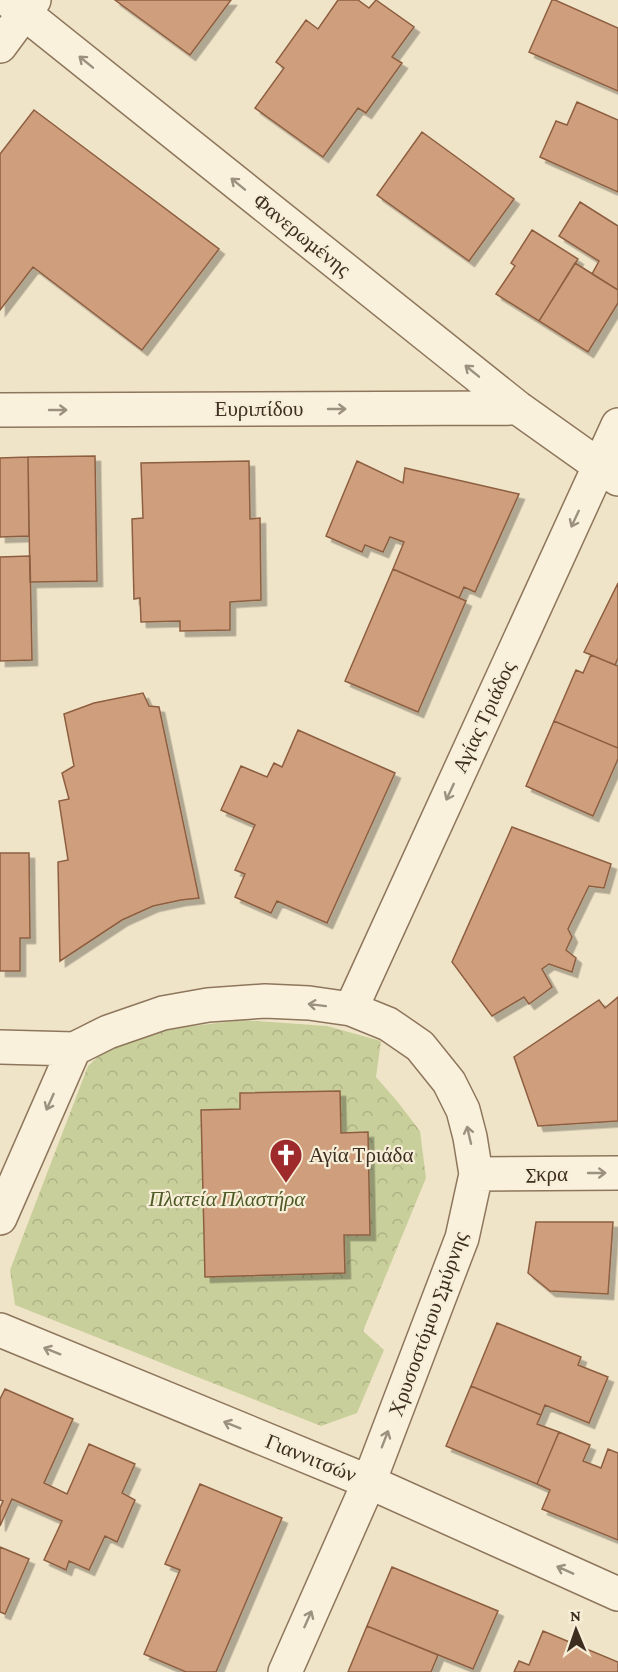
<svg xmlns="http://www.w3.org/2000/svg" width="618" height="1672" font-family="'Crimson Pro',serif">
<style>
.park{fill:url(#park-crowns)}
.building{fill:#cf9f7d;stroke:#8d5f41;stroke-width:1.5;filter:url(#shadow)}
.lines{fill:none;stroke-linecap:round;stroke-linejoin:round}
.minor-casing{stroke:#8d765c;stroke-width:36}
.minor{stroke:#faf1dc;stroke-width:33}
.oneway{stroke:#9c907e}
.labels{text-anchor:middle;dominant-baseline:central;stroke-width:4.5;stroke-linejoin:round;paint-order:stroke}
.street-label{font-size:21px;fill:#3d2e20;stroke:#f7eed8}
.poi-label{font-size:21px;fill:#3d2e20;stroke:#f7eed8;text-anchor:start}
.park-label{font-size:21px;font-style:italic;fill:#4d5a26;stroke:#f7eed8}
</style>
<defs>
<pattern id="park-crowns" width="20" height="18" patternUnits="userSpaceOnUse" patternTransform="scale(1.5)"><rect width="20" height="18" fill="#c9cf9b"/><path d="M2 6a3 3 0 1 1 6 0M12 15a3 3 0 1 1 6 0" fill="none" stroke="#aeb285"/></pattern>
<filter id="shadow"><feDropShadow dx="5.5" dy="5.5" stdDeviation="0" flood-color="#0004"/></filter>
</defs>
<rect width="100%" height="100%" fill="#f0e4c8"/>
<path class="park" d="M242 1020 327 1026 381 1041 376 1077 397 1101 420 1131 426 1178 363 1331 384 1350 357 1413 321 1426 15 1305 10 1270 88 1066 109 1047 169 1029Z"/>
<path class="building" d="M115 0H231L190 55Z
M338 0H358L369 8 376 0 414 27 392 57 402 63 366 113 358 108 323 157 255 108 284 68 276 62 306 20 318 29Z
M552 0H555L618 28V91L529 52Z
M577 102 618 120V192L540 157 556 121 567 125Z
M34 110 219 249 142 350 33 267 0 310V154Z
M422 132 514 199 469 261 377 195Z
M580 202 618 226V290L592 274 599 261 559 236Z
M532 230 578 259 539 321 496 294 515 266 511 263Z
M575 263 618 290V303L588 352 539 321Z
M95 456 97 581 30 582 28 457Z
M28 457 29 536 0 537V458Z
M249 461 250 519 260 518 261 600 230 602V630L180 631V621L141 622 140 598 134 599 132 519 143 518 141 463Z
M357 461 403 483 405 468 519 494 475 592 464 587 459 598 393 569 404 542 390 537 383 552 365 545 362 552 326 536Z
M30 556 32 660 0 661V557Z
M393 569 466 601 418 712 345 681Z
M618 583V658L615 665 584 652Z
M591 655 618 666V748L554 721 576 670 583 673Z
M143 693 149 706 159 707 199 898 181 900 153 906 122 920 60 961 58 862 68 860 59 801 69 799 62 773 74 766 64 714 94 703Z
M554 721 618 748V759L593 816 526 786Z
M298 730 395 773 327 923 277 901 271 913 235 897 245 874 235 870 255 825 221 810 241 766 267 777 274 763 282 767Z
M512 827 611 864 604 888 589 886 568 929 572 937 566 950 576 958 572 972 549 964 542 969 552 987 529 1004 524 997 492 1016 452 962Z
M0 853H29L30 938H20V971H0Z
M618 997V1121L538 1126 514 1057 599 1000 605 1008Z
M340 1091 341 1133 368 1132 370 1235H344L345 1273 205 1277 201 1110 240 1109V1093Z
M536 1222H613L608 1294 550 1291 528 1273Z
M497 1323 581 1357 578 1365 608 1377 589 1423 545 1405 541 1415 471 1386Z
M471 1386 541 1415 537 1424 559 1432 537 1484 446 1446Z
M5 1389 73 1419 44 1483 67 1494 89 1444 135 1464 122 1493 135 1500 117 1542 105 1536 89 1570 69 1561 66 1570 44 1560 62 1521 12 1499 0 1526V1508L3 1501 0 1500V1399Z
M559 1432 590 1445 583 1461 601 1468 608 1449 618 1453V1540L542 1509 550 1490 537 1484Z
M200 1484 282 1518 216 1672H186L144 1654 180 1570 165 1564Z
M0 1547 29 1559 5 1614 0 1612Z
M392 1567 498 1611 473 1669 367 1626Z
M367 1626 438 1655 431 1672H348Z
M543 1631 618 1662V1672H514L519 1661 529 1665Z"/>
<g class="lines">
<g class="minor-casing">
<path id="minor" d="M8 0 518 408 618 479
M0 46 34 0
M0 410 518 408
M351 1009 618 425
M0 1047 74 1049 108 1032 163 1013 208 1005 265 1001 309 1003 351 1009 388 1024 420 1046 449 1082 463 1110 470 1137 476 1174 462 1238 369 1482 285 1672
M476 1174 618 1173
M0 1218 74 1049
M0 1330 369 1482 618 1594"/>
</g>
<use href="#minor" class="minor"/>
</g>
<defs><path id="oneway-shaft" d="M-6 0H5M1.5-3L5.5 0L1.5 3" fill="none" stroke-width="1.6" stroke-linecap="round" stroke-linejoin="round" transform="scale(1.5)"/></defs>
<g class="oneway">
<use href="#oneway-shaft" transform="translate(86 62) rotate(-141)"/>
<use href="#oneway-shaft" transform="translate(238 184) rotate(-141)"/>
<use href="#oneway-shaft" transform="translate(472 371) rotate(-141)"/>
<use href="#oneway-shaft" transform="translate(337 409)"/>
<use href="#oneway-shaft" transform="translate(58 410)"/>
<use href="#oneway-shaft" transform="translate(575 519) rotate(115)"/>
<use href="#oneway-shaft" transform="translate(450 792) rotate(115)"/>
<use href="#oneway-shaft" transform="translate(317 1005) rotate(-173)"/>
<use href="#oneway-shaft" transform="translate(50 1102) rotate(114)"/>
<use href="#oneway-shaft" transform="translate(469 1135) rotate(-103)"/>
<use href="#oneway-shaft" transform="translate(597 1173)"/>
<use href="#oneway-shaft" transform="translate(52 1351) rotate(-158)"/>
<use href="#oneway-shaft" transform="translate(232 1425) rotate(-158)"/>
<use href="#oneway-shaft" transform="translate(385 1439) rotate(-69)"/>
<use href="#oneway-shaft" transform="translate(565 1570) rotate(-156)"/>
<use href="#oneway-shaft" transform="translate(308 1619) rotate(-66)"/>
</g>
<defs>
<g id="church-pin" transform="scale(1.725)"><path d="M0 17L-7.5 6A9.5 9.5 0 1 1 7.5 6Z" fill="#9e2a2b" stroke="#f7eed8"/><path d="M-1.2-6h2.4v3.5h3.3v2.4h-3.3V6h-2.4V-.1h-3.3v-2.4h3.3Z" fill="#fff"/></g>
</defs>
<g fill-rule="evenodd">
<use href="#church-pin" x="286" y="1155"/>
</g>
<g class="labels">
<g class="street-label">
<text transform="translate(302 235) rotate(39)">Φανερωμένης</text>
<text x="259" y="409">Ευριπίδου</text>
<text transform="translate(484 717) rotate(-65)">Αγίας Τριάδος</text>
<text x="547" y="1174">Σκρα</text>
<text transform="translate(428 1324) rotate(-70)">Χρυσοστόμου Σμύρνης</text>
<text transform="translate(311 1458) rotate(22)">Γιαννιτσών</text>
</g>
<g class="poi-label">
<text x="309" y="1155">Αγία Τριάδα</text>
</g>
<g class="park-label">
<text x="227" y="1199">Πλατεία Πλαστήρα</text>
</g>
</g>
<g transform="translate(576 1630) rotate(358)" stroke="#f7eed8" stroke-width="4.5" paint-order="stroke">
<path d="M0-4.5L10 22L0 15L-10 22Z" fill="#3d2e20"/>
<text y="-9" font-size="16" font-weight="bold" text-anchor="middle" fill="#3d2e20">N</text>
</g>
</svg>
